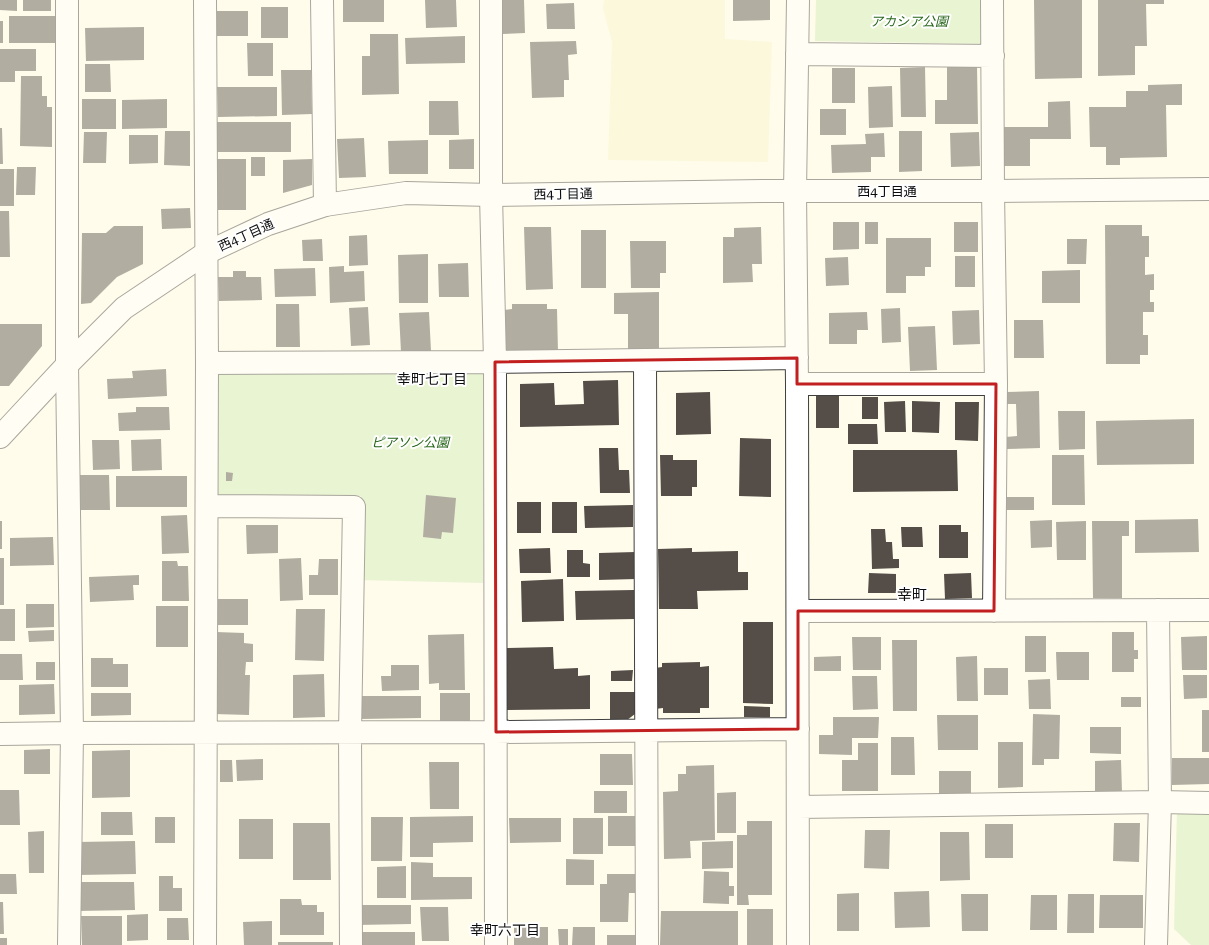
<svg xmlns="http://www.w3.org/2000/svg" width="1209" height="945" font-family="'Roboto Serif','Noto Sans JP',serif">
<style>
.farmland{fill:#f6f4ca}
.green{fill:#ceeab3}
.building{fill:#554e48}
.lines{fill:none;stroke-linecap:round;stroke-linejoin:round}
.minor-casing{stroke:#3f3f3f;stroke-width:24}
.tertiary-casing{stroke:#3f3f3f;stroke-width:24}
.minor{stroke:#fff;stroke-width:22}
.tertiary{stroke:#fff;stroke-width:22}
.marked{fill:none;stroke:#c11f20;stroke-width:3;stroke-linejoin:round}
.labels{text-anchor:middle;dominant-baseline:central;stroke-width:4;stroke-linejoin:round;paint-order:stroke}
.park-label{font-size:13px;font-style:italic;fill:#27661a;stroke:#fff}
.street-label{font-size:13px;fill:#0c0c0c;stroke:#fff}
.neighbourhood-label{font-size:14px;fill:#0c0c0c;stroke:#fff}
.quarter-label{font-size:15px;fill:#0c0c0c;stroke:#fff}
</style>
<rect width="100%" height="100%" fill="#fffceb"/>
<path class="farmland" d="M604 0H725V39L772 42 768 162 608 160 612 42 603 9Z"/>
<path class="green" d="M816 0H986V44L815 41Z
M483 370V583L360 580 361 496 217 495 218 371Z
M1177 810H1209V945H1191L1174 929Z"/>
<path class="building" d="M0 0H17V11L0 10Z
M23 0H51V11H23Z
M343 0H384V22H343Z
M425 0H456L457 27 426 28Z
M501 0H524L525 33 502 34Z
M733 0H770V20L733 21Z
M1034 0H1082V78L1035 79Z
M1098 0H1164V4H1146L1147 46H1135V75L1098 76Z
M574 3 575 29H547L546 4Z
M261 7H288V38H261Z
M217 11H248V36H217Z
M9 16H55V43H9Z
M0 21H3V43H0Z
M144 27V60L86 61 85 28Z
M370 34H398L399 94 362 95V56H370Z
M465 36V63L406 64 405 38Z
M576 41 577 54 568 55 569 80H564V97L532 98 530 42Z
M247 43H273V76H248Z
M0 49H36V71H15V82H0Z
M85 64H110L111 92H85Z
M977 66 978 124H935V100H947V67Z
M925 67 926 117H901L900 68Z
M832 68H855V103H832Z
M281 70H311L312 114 282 115Z
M21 76H42V96H47V107H52V147L20 146Z
M1182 84V105H1166L1167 157 1120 158V165H1106V147H1090L1089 107H1126V91H1148V85Z
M892 86 893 127 869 128 868 87Z
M217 87H277V116L218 117Z
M82 99H116V129H82Z
M167 99V128L122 129V100Z
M429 101H458L459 135H429Z
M1070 101 1071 139H1030V166H1004V127H1048V102Z
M820 109H846V135H820Z
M215 122H291V152H215Z
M0 128H2L3 164H0Z
M165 131H190V166L164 165Z
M899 131H922V171L899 172Z
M84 132H107L106 163H83Z
M979 132 980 166 951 167 950 133Z
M884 133 885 157H871V172L832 173 831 145 866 144 865 134Z
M129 135H158V163L129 164Z
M364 138 366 177 339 178 337 139Z
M474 139V169H449V140Z
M428 140V174H389L388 141Z
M251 157H265V176H251Z
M215 159H246V210H215Z
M312 159V185L283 193V160Z
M17 167H36L35 195H16Z
M0 169H14V206H0Z
M190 208 191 228 162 229 161 209Z
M0 211H9L10 257H0Z
M833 222H859V249L833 250Z
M865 222H878V244H865Z
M954 222H978V252H954Z
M1105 225H1142V236H1149V257H1145V275L1154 274V290H1150V302H1154V312H1143V335H1148V355H1140V364H1106Z
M114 226H143V264L117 277 91 303 81 304 82 233H106Z
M524 227H551L553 289 526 290Z
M761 227 762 264H752L753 282 723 283V237H734V228Z
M581 230H606V288H581Z
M367 235 368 265 349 266V236Z
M886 238H931V267H925V276H906V293H886Z
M322 239 323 261H303L302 240Z
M1067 239H1087L1086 264H1067Z
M630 241H666V273H660V288H631Z
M428 254V303H399L398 255Z
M955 256H975V287H955Z
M848 257 849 285 826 286 825 258Z
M468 263 469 297H439L438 264Z
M344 266V272L364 271 365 301 330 303 329 267Z
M315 268 316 296 275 297 274 269Z
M1080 270V303H1042V271Z
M233 271H246V277H261L262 300 219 301 218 277H233Z
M659 292V350H628V314H614V293Z
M276 304H299L300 347H276Z
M512 304H547V309H557L558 352H504V310L512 309Z
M368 307 370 345 351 346 349 308Z
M900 308 901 342 882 343 881 309Z
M979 310 980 344 953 345 952 311Z
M429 312 431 351 401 352 399 313Z
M867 312 868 330H857V344H829V313Z
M1014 320H1043L1044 358H1014Z
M0 324H42V346L9 386H0Z
M935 326 937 370 910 371 908 327Z
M166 369 167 396 108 399 107 379 133 378 132 371Z
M618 380 619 425 520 427V384L554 383 555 405 584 404 583 381Z
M1039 391 1040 448 1006 449V437L1017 436 1016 404H1007L1006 392Z
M710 392 711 434 676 435V393Z
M816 394H839V428H816Z
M862 397H878V419H862Z
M905 401 906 432H885L884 402Z
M912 401 940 402 939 433 912 432Z
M955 402H979L978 441 955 440Z
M136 407H169L170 430 119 431 118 413 136 412Z
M1058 411H1085V449L1059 450Z
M1194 419V464L1097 465 1096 421Z
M848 424H877L878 444H848Z
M740 438 771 439V497L739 496Z
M161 439 162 470 132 471 131 440Z
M92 440H119L120 469 93 470Z
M599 448H618L619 470H629L630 493H600Z
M853 450H957L958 491 853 492Z
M660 455H673V460H697V487H692V496H661Z
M1052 455H1084L1085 505H1052Z
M226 472 233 473 232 481H226Z
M79 475H109L110 510H79Z
M116 476H187V507H116Z
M426 495 456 498 453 533 442 532 441 539 423 537Z
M1005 497H1034V510H1005Z
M517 502H541V533H517Z
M552 502H577V533H552Z
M633 505V527L585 528 584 506Z
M187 515 189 553 162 554 161 516Z
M1198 519 1199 552 1135 553V520Z
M1052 520V547L1031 548 1030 521Z
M0 521H2V549H0Z
M1086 521V560H1057L1056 522Z
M1092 521H1129V536H1122V598H1093Z
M246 525H278V553L247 554Z
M939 525H961V532H968V558H939Z
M901 527H922L923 547H902Z
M871 529H885L886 542H892L893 559H899V568L872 569Z
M53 537 54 565 10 566V538Z
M550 548 551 573H520L519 549Z
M692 548V552L738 551V572H748V590L697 591 698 609H659L658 549Z
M567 550H583V563L590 564V577H567Z
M635 552 636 579 599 580V553Z
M0 558H4V605H0Z
M301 558 303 600 280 601 279 559Z
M319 559H338V595H309V575H318Z
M162 561H177L178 566H188L189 601H162Z
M869 573 896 574V593H868Z
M971 573 972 598 945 599 944 574Z
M139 575V585H133L134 600 90 602 89 577Z
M563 579 564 621 522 622 521 581Z
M634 590 635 619 576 620 575 591Z
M216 599H248V625H217Z
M26 604H54V627L26 628Z
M156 606H188V647H156Z
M0 609H15V641H0Z
M296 609H325L324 661 295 660Z
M743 622H773V704L743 703Z
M54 630V641L29 642 28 631Z
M216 632 244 633V643L253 644V662H246L245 675H250L249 715 214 714Z
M1112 632H1134V650H1138V659H1134V672H1112Z
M464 634 465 690H439V683L429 684 428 635Z
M1025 636H1046V672H1025Z
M1207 636V670H1182L1181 637Z
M852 637H881V670H853Z
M892 640H917V711H893Z
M553 647 554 669 578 668V676L590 675V709L507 710 506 648Z
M1056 652H1089V680H1057Z
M0 654H22L23 680H0Z
M841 656V671H814V657Z
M977 656 978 701H957L956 657Z
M91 658H113V664H128V687H91Z
M36 662H55V680H36Z
M700 662V667L709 666V708H700V713H663V708L655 709V668L662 667V663Z
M391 665H419V690L382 691 381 676H391Z
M984 668H1008V695H984Z
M633 670 632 681H611V671Z
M324 674 325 717 293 718V675Z
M1183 675H1207V698L1184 699Z
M852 676H877L878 709 853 710Z
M1050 679 1051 709H1029L1028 680Z
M54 684 55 714 19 715V685Z
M610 692H635V714L627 720 610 719Z
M91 693H131V715L91 716Z
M440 693H470V721H440Z
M361 696H421V718L361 719Z
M1121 697H1141V707H1121Z
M744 706 770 707V717H744Z
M1202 710H1209V752H1202Z
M1033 714 1060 715 1059 759H1044V765H1032Z
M937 715H978V750H938Z
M833 717H879L878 738H852V755L819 754V735H833Z
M1090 727H1121V754L1090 753Z
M891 737H914L915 775H891Z
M998 742H1023V787L998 788Z
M858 743H878V791H842V760H858Z
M50 749V774H24V750Z
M130 750V797L92 798V751Z
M600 754H632L633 785H600Z
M1172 758H1209V784L1172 785Z
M263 759V780L237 781 236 760Z
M220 760H232L233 782H220Z
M1121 760 1122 792H1095V761Z
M429 762H459V809H430Z
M714 765 715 840 690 841 691 858 664 859 663 792 678 791V774H686V766Z
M939 771H971V796H939Z
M0 790H19L20 825H0Z
M594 791H627V813H594Z
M736 792V833H717V793Z
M101 812H132L133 835H101Z
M473 816V842L433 843V857H410V817Z
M608 816H635L636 846H608Z
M155 817H175V843H155Z
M371 817H403L402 861H371Z
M509 818H561V842L510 843Z
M573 818H603V854H573Z
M239 819H273V859H239Z
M747 821H772V895H748L749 905H737V835H747Z
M293 823H330L331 880H293Z
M1114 823H1140L1139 862 1113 861Z
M985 824H1013V858H985Z
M865 830H890L889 869 864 868Z
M44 831V873H29L28 832Z
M940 832H969L970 880 940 881Z
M135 841 136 874 78 875V842Z
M733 841V868L702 869V842Z
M566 859 594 860V885H566Z
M411 862 433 863V877H472V899L411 900Z
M406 866V898H377V867Z
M704 871 729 872V886H734V896H729V904L703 903Z
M0 874H16L17 894H0Z
M607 874H636V893H629L628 922H600V884H607Z
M159 876H173V888H182V911H159Z
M77 882H134L135 910 77 911Z
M929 891 930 927 895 928 894 892Z
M859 893V931H837V894Z
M961 894H988V931H962Z
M1068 894H1094V933H1067Z
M1031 895H1057V930H1030Z
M1100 895H1143V928H1099Z
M280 899H301L302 905H317V912H324V935H280Z
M0 902H3L4 934H0Z
M356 905H411V924L357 925Z
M420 907H448L449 941H422Z
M747 909H773V945H747Z
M661 911H738V945H660Z
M148 914V940L127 941V915Z
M81 916H122V945H82Z
M167 918H188L189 940H167Z
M272 921V945H244L243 922Z
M514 927H548V945H514Z
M573 927H595V945H572Z
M558 929H568V945H559Z
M359 932H415V945H359Z
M607 935H635V945H607Z
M0 938H7V945H0Z
M278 942H333V945H278Z"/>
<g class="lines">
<g class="minor-casing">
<path id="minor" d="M67 0V365L72 733 69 945
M205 0 207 363 205 945
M322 0 325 205
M491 0V195L495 362 496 945
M798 0 795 191 797 384 798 945
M992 0 993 191 996 384 994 611
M797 54 993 56
M645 360 647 945
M207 363 495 362 797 358
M797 384H996
M207 506 354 507 350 732 351 945
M798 611 1209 610
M0 734 72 733 496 732 798 729
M798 807 1160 802 1209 803
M1156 945 1160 802 1158 610"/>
</g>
<g class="tertiary-casing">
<path id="tertiary" d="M0 437 67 365 124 308 206 253 268 224 325 205 406 193 491 195 762 191H993L1209 189"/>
</g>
<use href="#minor" class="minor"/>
<use href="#tertiary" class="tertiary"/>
</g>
<path d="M0 0H1209V945H0ZM797 358V384H996L994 611H798V729L496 732 495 362Z" fill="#fffceb" fill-opacity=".55" fill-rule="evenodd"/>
<path class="marked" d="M797 358V384H996L994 611H798V729L496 732 495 362Z"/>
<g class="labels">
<g class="park-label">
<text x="909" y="21">アカシア公園</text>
<text x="410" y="442">ピアソン公園</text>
</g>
<g class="street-label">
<text x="887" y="191">西4丁目通</text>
<text transform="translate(563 194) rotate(-1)">西4丁目通</text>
<text transform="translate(246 235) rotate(-24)">西4丁目通</text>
</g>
<g class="neighbourhood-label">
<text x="432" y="379">幸町七丁目</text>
<text x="505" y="930">幸町六丁目</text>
</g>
<g class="quarter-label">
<text x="912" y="595">幸町</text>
</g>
</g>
</svg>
